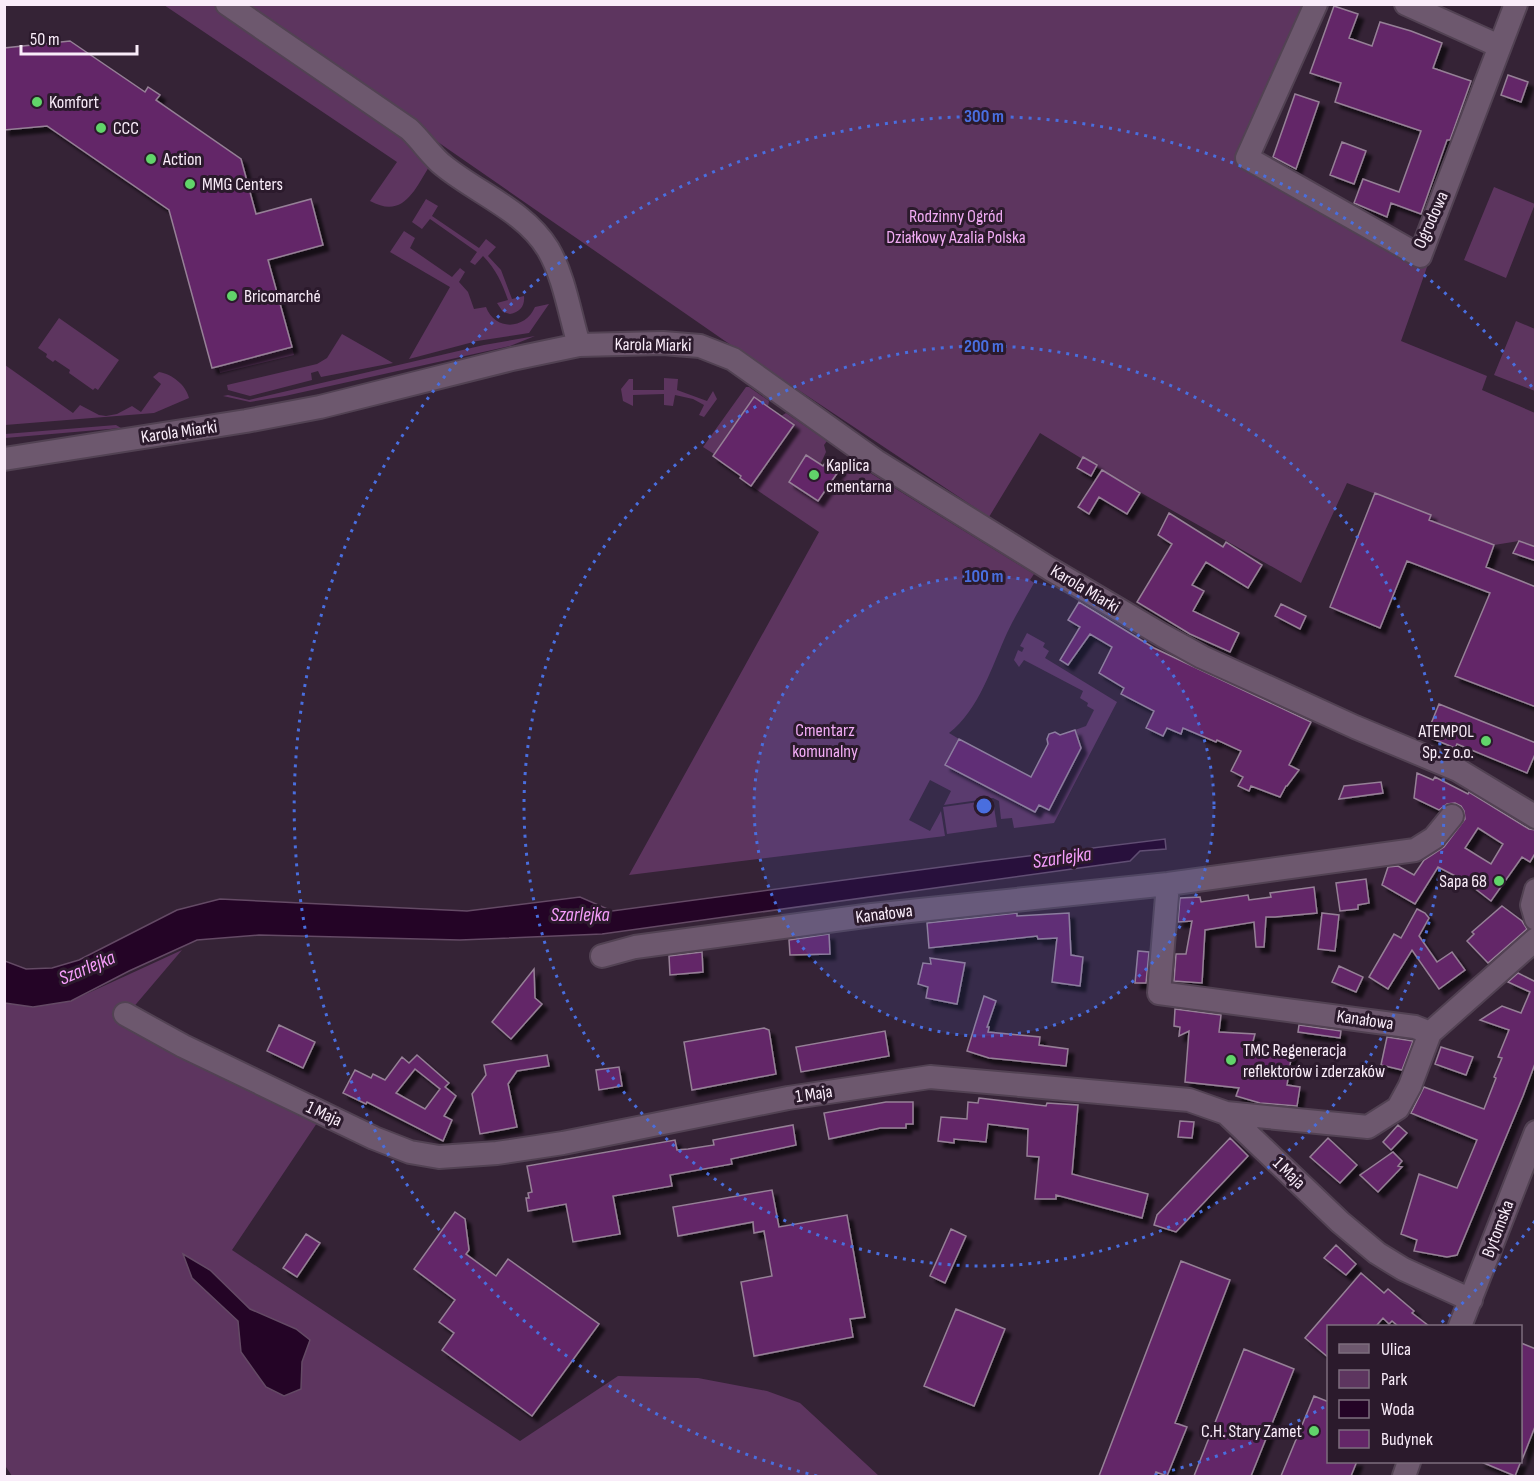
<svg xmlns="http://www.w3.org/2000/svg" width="1540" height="1481" font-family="'Sofia Sans Condensed',sans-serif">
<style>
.green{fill:#5d355f}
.water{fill:#240426;stroke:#644a65;stroke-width:1.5}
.building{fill:#642668;stroke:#968097;stroke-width:1.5;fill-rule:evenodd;filter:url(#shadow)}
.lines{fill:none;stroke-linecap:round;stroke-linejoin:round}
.minor-casing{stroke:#524253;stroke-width:26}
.minor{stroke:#6d586e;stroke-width:22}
.ring{fill:none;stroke:#496edf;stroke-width:3;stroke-dasharray:3 6}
.poi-dot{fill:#61d46a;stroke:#2b1a2c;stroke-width:2}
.labels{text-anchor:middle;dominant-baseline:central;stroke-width:6;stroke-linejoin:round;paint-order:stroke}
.poi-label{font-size:18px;fill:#f9ecf9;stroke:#2b1a2c;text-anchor:start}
.park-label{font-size:18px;fill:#f2acf5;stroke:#2b1a2c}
.street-label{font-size:18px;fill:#f9ecf9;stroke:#2b1a2c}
.water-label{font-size:20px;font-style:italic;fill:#f69efb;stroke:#2b1a2c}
.centre{fill:#496edf;stroke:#2b1a2c;stroke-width:3}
.ring-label{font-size:18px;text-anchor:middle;font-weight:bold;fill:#496edf;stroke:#2b1a2c;stroke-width:6;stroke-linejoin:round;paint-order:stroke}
</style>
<defs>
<filter id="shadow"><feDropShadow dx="5.5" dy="5.5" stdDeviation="1.5" flood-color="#0009"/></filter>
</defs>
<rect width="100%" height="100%" fill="#352336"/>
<path class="green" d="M164 5H217L388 120 429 167C414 191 403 219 370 201L397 162Z
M240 5H1316L1247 158 1420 256 1427 267 1401 341 1487 376 1482 390 1535 413 1534 547 1519 541 1494 545 1429 520 1430 515 1347 483 1301 583 1097 468 1040 433 989 517 725 341Z
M1494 187 1535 204 1506 278 1464 260Z
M426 199 438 206 432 216 479 248 486 239 496 247 488 256 501 270 512 299 524 296C525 306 520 312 510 314L503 312 497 303 508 300C502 283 496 269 483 256L475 265 470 262 477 252 430 219 422 229 412 222Z
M404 231 415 238 410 248 452 277 460 268 465 272 459 282 468 292 474 309 486 307C495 331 525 330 535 307L549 304 529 333 477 341 409 359 450 287 390 252Z
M59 318 119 360 98 390 95 388 93 390 69 373 70 370 55 360 53 362 46 357 47 354 38 348Z
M1516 321 1535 329V391L1494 375Z
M342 334 393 363 321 377 318 371 311 373 312 380 250 396 228 390 227 385 317 364 327 358Z
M535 336 510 346 285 396 250 402 223 396 228 395 249 400 484 345Z
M292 347 294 355 220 373 218 366Z
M5 365 73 413 80 405 99 415 106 416 117 414 132 406 141 412 161 384 153 377 159 372C172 374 186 385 189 398L154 413 5 425Z
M664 378 678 379 677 390 707 401 713 391 717 399 704 417 699 415 704 405 693 399 675 395 673 406 664 405V394L633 395V406L623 401 621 389 629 379H633V390H664Z
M746 387H749L769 401 768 407 754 398 714 454 703 447Z
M786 413 827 441 824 445 826 452 820 465 806 456 789 482 818 501 840 469H851L854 463 1034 574 1030 580 1034 583C1025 600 1015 616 1007 633 992 666 979 710 949 733L959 739 946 765 1035 812 1039 805 1049 810 1082 746 1075 730 1086 726 1094 710 1087 706 1088 703 1080 698 1083 691 1024 660 1019 667 1014 660 1018 650 1022 652 1024 648 1020 646 1027 633 1045 643 1043 647 1049 651 1045 658 1117 702 1054 823 1014 828 1012 818 1001 819 999 801 993 798 944 805 951 791 930 780 909 820 930 831 941 811 945 836 629 875 819 532 751 486 793 425 781 416Z
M116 425 121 428 5 438V434Z
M993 800 997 827 947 834 943 807Z
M182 950 120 1023 317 1123 232 1250 520 1441 618 1376 698 1378 767 1391 800 1403 879 1476H12L4 1464V1003L33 1007 71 1001Z"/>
<path class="water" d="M1165 839 1166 849 1140 851 1130 861 602 934 460 940 259 935 197 940 129 971 71 1001 33 1007 5 1003V961L26 969 52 968 79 960 177 910 220 899 467 911 580 897 612 911 979 862Z
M183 1254 210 1270 250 1309 296 1329 310 1340 302 1362 301 1389 284 1396 266 1387 241 1352 238 1321 192 1278Z"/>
<path class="building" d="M1334 6 1358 14 1349 38 1372 46 1380 22 1411 31 1442 43 1433 68 1471 81 1450 140H1447L1421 214 1391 203 1387 217 1354 203 1363 179 1399 192 1421 131 1335 102 1341 83 1310 73Z
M70 41 145 92 148 87 160 95 156 100 241 159 256 214 311 199 323 245 268 260 292 347 212 368 169 210 47 126 4 130V48Z
M1508 75 1528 82 1521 102 1501 95Z
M1295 94 1319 102 1296 169 1273 157Z
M1342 142 1366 151 1354 184 1330 175Z
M754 397 794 425 751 486 740 478 741 476 713 456Z
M806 455 823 466 827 460 840 469 818 501 789 482Z
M1083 457 1097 465 1091 476 1077 468Z
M1102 470 1140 493 1127 514 1099 497 1089 514 1078 507Z
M1375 493 1431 515 1429 520 1494 545 1486 567 1536 587V707L1455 676 1490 593 1407 561 1380 628 1330 607Z
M1169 513 1223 547 1226 542 1262 565 1248 588 1206 562 1192 585 1204 591 1193 611 1239 633 1230 652 1190 634 1137 602 1172 544 1158 535Z
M1519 541 1536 547V561L1513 553Z
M1079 602 1154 648 1311 722 1289 765 1299 770 1287 786H1286L1280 797 1251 786 1249 791 1238 786 1243 777 1231 771 1241 751 1217 740 1216 742 1183 728 1181 734 1167 728 1163 736 1146 728 1154 711 1121 694 1124 688 1099 673 1112 647 1090 634 1068 665 1060 660 1080 627 1068 620Z
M1281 604 1306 616 1300 629 1275 616Z
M1439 704 1536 743V752L1527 773 1457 744 1455 748 1426 736Z
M1075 730 1081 748 1049 810 1039 805 1035 812 945 765 959 739 1031 777 1048 744 1047 739 1049 734 1055 732 1060 735Z
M1417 773 1433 780 1435 777 1468 794 1469 792 1529 829 1536 830V852L1530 862 1522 857 1491 901 1465 881 1438 867 1415 904 1382 885 1388 867 1398 866 1414 875 1424 860 1444 847 1465 819 1464 811 1461 806 1455 803 1447 804 1439 810 1414 798ZM1478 828 1503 844 1491 864 1465 848Z
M1381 782 1383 793 1339 799 1344 786Z
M1366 879 1369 903 1358 905V909L1340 911 1336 883Z
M1314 887 1317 913 1275 917H1266L1264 947H1256L1254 922 1205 930 1202 983 1174 981 1176 954H1186L1192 921 1178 922 1180 898 1200 897 1201 902 1248 895 1249 900 1271 897 1270 893Z
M1502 906 1522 921 1527 929 1488 963 1467 941 1474 934 1472 932Z
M1417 909 1425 913 1429 918 1419 936 1437 962 1452 952 1465 970 1439 989 1412 950 1388 989 1369 977 1394 934 1401 938Z
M1017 913V916L1069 913 1071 955 1083 957 1080 986 1052 982 1057 938 1038 939 1037 936 929 948 927 923Z
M1322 913 1339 915 1335 951 1318 949Z
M829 934 830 954 790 955 789 940Z
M1138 951 1149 952 1146 983H1135Z
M702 952 703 972 670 975 669 956Z
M930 958 965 963 957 1004 926 998 928 987 918 984 923 963 931 964Z
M1339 966 1363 977 1356 992 1332 982Z
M534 969 535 998 542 1004 511 1039 492 1022Z
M1518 973 1534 981 1536 979V1061L1523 1096 1457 1255 1447 1257 1414 1251 1417 1240 1401 1234 1419 1174 1457 1188 1477 1140 1411 1113 1424 1087 1484 1109 1496 1078 1494 1077 1502 1058 1498 1057 1509 1030 1480 1020 1502 1006 1521 1013 1530 992 1508 982Z
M984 996 996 1001 987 1027H989L988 1032 1040 1037 1039 1045 1068 1049 1066 1066 989 1058 967 1051Z
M1175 1009 1221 1015 1219 1032 1255 1034 1252 1045 1292 1052 1287 1085 1300 1087 1297 1106 1260 1103 1236 1096 1239 1088 1185 1082 1189 1031 1179 1036 1180 1027 1174 1026Z
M279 1025 315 1042 303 1068 267 1051Z
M1299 1025 1341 1031 1340 1038 1298 1032Z
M764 1028 769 1030 776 1074 692 1090 684 1042Z
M885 1031 889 1056 801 1072 796 1047Z
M1387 1037 1413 1041 1402 1070 1381 1065Z
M1441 1047 1473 1057 1466 1075 1435 1064Z
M417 1055 449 1083 445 1087 456 1096 444 1116 452 1120 443 1141 367 1102 366 1104 343 1093 355 1070 371 1078 373 1074 385 1080 402 1057 409 1063ZM415 1069 440 1089 425 1109 396 1093Z
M547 1055 549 1066 517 1071 508 1084 517 1127 480 1134 472 1094 486 1075 484 1065Z
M619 1067 622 1086 599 1090 596 1070Z
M979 1098 1046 1106 1047 1103 1078 1105 1072 1174 1148 1194 1142 1218 1056 1195V1199H1035L1039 1157 1027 1156 1028 1129 988 1124 986 1142 954 1139V1143L938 1141 941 1117 967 1119 968 1102 978 1103Z
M886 1102H913V1124H906V1128H880L829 1139 824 1113Z
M1180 1121 1194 1122 1192 1138 1178 1137Z
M793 1125 796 1145 731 1159 732 1164 670 1175 672 1186 613 1196 620 1234 573 1242 566 1204 528 1211 526 1198H529L528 1193 532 1192 527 1166 675 1140 677 1150 688 1149 714 1145 713 1140Z
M1398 1125 1407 1133 1391 1150 1383 1142Z
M1230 1138 1248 1156 1176 1232 1154 1225 1157 1215Z
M1328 1138 1357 1165 1340 1183 1310 1157Z
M1393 1152 1402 1161 1398 1166 1402 1167 1378 1192 1360 1175Z
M772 1190 779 1227 847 1215 865 1317 850 1319 853 1337 754 1356 741 1282 772 1276 764 1231 754 1233 753 1222 678 1236 673 1207Z
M455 1212 465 1219 469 1250 466 1254 496 1276 508 1259 599 1324 532 1416 442 1350 454 1333 439 1322 455 1300 414 1269Z
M951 1229 966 1236 945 1283 930 1276Z
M306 1234 320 1243 297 1277 283 1268Z
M1336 1245 1356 1264 1346 1275 1324 1258Z
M1181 1261 1230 1280 1175 1423 1187 1427 1167 1476 1156 1472 1155 1476H1099Z
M1361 1273 1384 1293 1388 1289 1414 1311 1412 1313 1429 1326H1398L1392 1321 1389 1324 1383 1318 1376 1326H1329V1358L1305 1338Z
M956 1309 1005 1329 974 1406 924 1386Z
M1521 1343 1536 1349V1424L1522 1460Z
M1244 1349 1294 1369 1288 1384 1251 1476H1194Z
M1314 1396 1329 1402V1461H1357L1351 1476H1281Z
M1479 1461H1521L1515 1476Z"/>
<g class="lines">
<g class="minor-casing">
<path id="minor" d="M227 4 409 129C421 140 432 157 444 166 477 193 525 211 548 249 564 276 570 315 579 345
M1316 4 1247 158 1420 256 1516 4
M1406 4 1499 46
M4 459 246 421 320 407 512 359 579 345 663 343 700 346 733 359 876 461 1050 569 1162 635 1202 657 1355 727 1458 770 1536 817
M1168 884 1159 993 1415 1027 1430 1033
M1536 890 1532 905 1536 919
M602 956 635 947 872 915 1168 884 1415 850 1434 838 1452 816
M125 1014 183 1046 374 1138 410 1152 439 1157 497 1153 563 1143 788 1098 930 1077 1189 1100 1226 1113 1340 1222 1377 1253 1403 1269 1471 1300
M1226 1113 1368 1127 1398 1108 1410 1086 1430 1033 1536 939
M1460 1326 1536 1132
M1404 1476 1409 1462"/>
</g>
<use href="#minor" class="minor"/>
</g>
<circle cx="984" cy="806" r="230" fill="#496edf" fill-opacity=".12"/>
<g class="ring">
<circle cx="984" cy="806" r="230"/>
<circle cx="984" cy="806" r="460"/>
<path d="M1535 1221A690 690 0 0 1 1441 1323M1324 1407A690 690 0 0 1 1151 1476M817 1476A690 690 0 1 1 1535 391"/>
</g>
<g class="poi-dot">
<circle cx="37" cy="102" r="6"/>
<circle cx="101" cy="128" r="6"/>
<circle cx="151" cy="159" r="6"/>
<circle cx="190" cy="184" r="6"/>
<circle cx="232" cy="296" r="6"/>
<circle cx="814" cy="475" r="6"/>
<circle cx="1486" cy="741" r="6"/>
<circle cx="1499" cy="881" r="6"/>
<circle cx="1231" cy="1060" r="6"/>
<circle cx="1314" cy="1431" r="6"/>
</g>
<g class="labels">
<g class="poi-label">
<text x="49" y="102">Komfort</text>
<text x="113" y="128">CCC</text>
<text x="163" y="159">Action</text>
<text x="202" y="184">MMG Centers</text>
<text x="244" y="296">Bricomarché</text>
<text x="826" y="465">Kaplica<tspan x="826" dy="21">cmentarna</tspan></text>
<text x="1474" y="731" text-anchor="end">ATEMPOL<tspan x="1474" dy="21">Sp. z o.o.</tspan></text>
<text x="1487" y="881" text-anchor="end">Sapa 68</text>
<text x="1243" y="1050">TMC Regeneracja<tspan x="1243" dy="21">reflektorów i zderzaków</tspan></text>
<text x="1302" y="1431" text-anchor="end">C.H. Stary Zamet</text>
</g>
<g class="park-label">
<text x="956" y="216">Rodzinny Ogród<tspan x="956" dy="21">Działkowy Azalia Polska</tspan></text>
<text x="825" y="730">Cmentarz<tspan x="825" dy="21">komunalny</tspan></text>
</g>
<g class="street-label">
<text transform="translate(1431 220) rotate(-66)">Ogrodowa</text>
<text transform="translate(653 345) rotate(1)">Karola Miarki</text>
<text transform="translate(179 432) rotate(-8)">Karola Miarki</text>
<text transform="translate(1085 589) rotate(31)">Karola Miarki</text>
<text transform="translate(884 914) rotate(-7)">Kanałowa</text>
<text transform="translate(1365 1020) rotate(8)">Kanałowa</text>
<text transform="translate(814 1094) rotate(-9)">1 Maja</text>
<text transform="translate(324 1114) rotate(25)">1 Maja</text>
<text transform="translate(1289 1173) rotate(44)">1 Maja</text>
<text transform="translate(1498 1229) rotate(-69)">Bytomska</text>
</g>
<g class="water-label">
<text transform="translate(1062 858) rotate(-8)">Szarlejka</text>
<text x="580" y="915">Szarlejka</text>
<text transform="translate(87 968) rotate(-23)">Szarlejka</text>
</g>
</g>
<circle cx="984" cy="806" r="9" class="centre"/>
<g class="ring-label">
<text x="984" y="122">300 m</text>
<text x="984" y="352">200 m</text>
<text x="984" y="582">100 m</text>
</g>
<rect width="1540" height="1481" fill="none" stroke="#f9ecf9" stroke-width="12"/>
<rect x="1327" y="1325" width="195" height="138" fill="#2b1a2c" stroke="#7d6e7e" stroke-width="1.5"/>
<rect x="1339" y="1344" width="30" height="9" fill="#6d586e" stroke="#7d6e7e" stroke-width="1.5"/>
<text x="1381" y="1355" font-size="18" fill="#f9ecf9">Ulica</text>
<rect x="1339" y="1370" width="30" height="18" fill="#5d355f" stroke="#7d6e7e" stroke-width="1.5"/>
<text x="1381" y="1385" font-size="18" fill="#f9ecf9">Park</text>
<rect x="1339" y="1400" width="30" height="18" fill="#240426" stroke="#7d6e7e" stroke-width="1.5"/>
<text x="1381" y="1415" font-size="18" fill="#f9ecf9">Woda</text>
<rect x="1339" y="1430" width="30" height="18" fill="#642668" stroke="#7d6e7e" stroke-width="1.5"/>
<text x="1381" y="1445" font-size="18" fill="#f9ecf9">Budynek</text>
<path d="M21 45v9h116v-9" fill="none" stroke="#f9ecf9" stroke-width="3"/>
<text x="30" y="45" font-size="18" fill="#f9ecf9" stroke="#2b1a2c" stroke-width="4.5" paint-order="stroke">50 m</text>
</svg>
